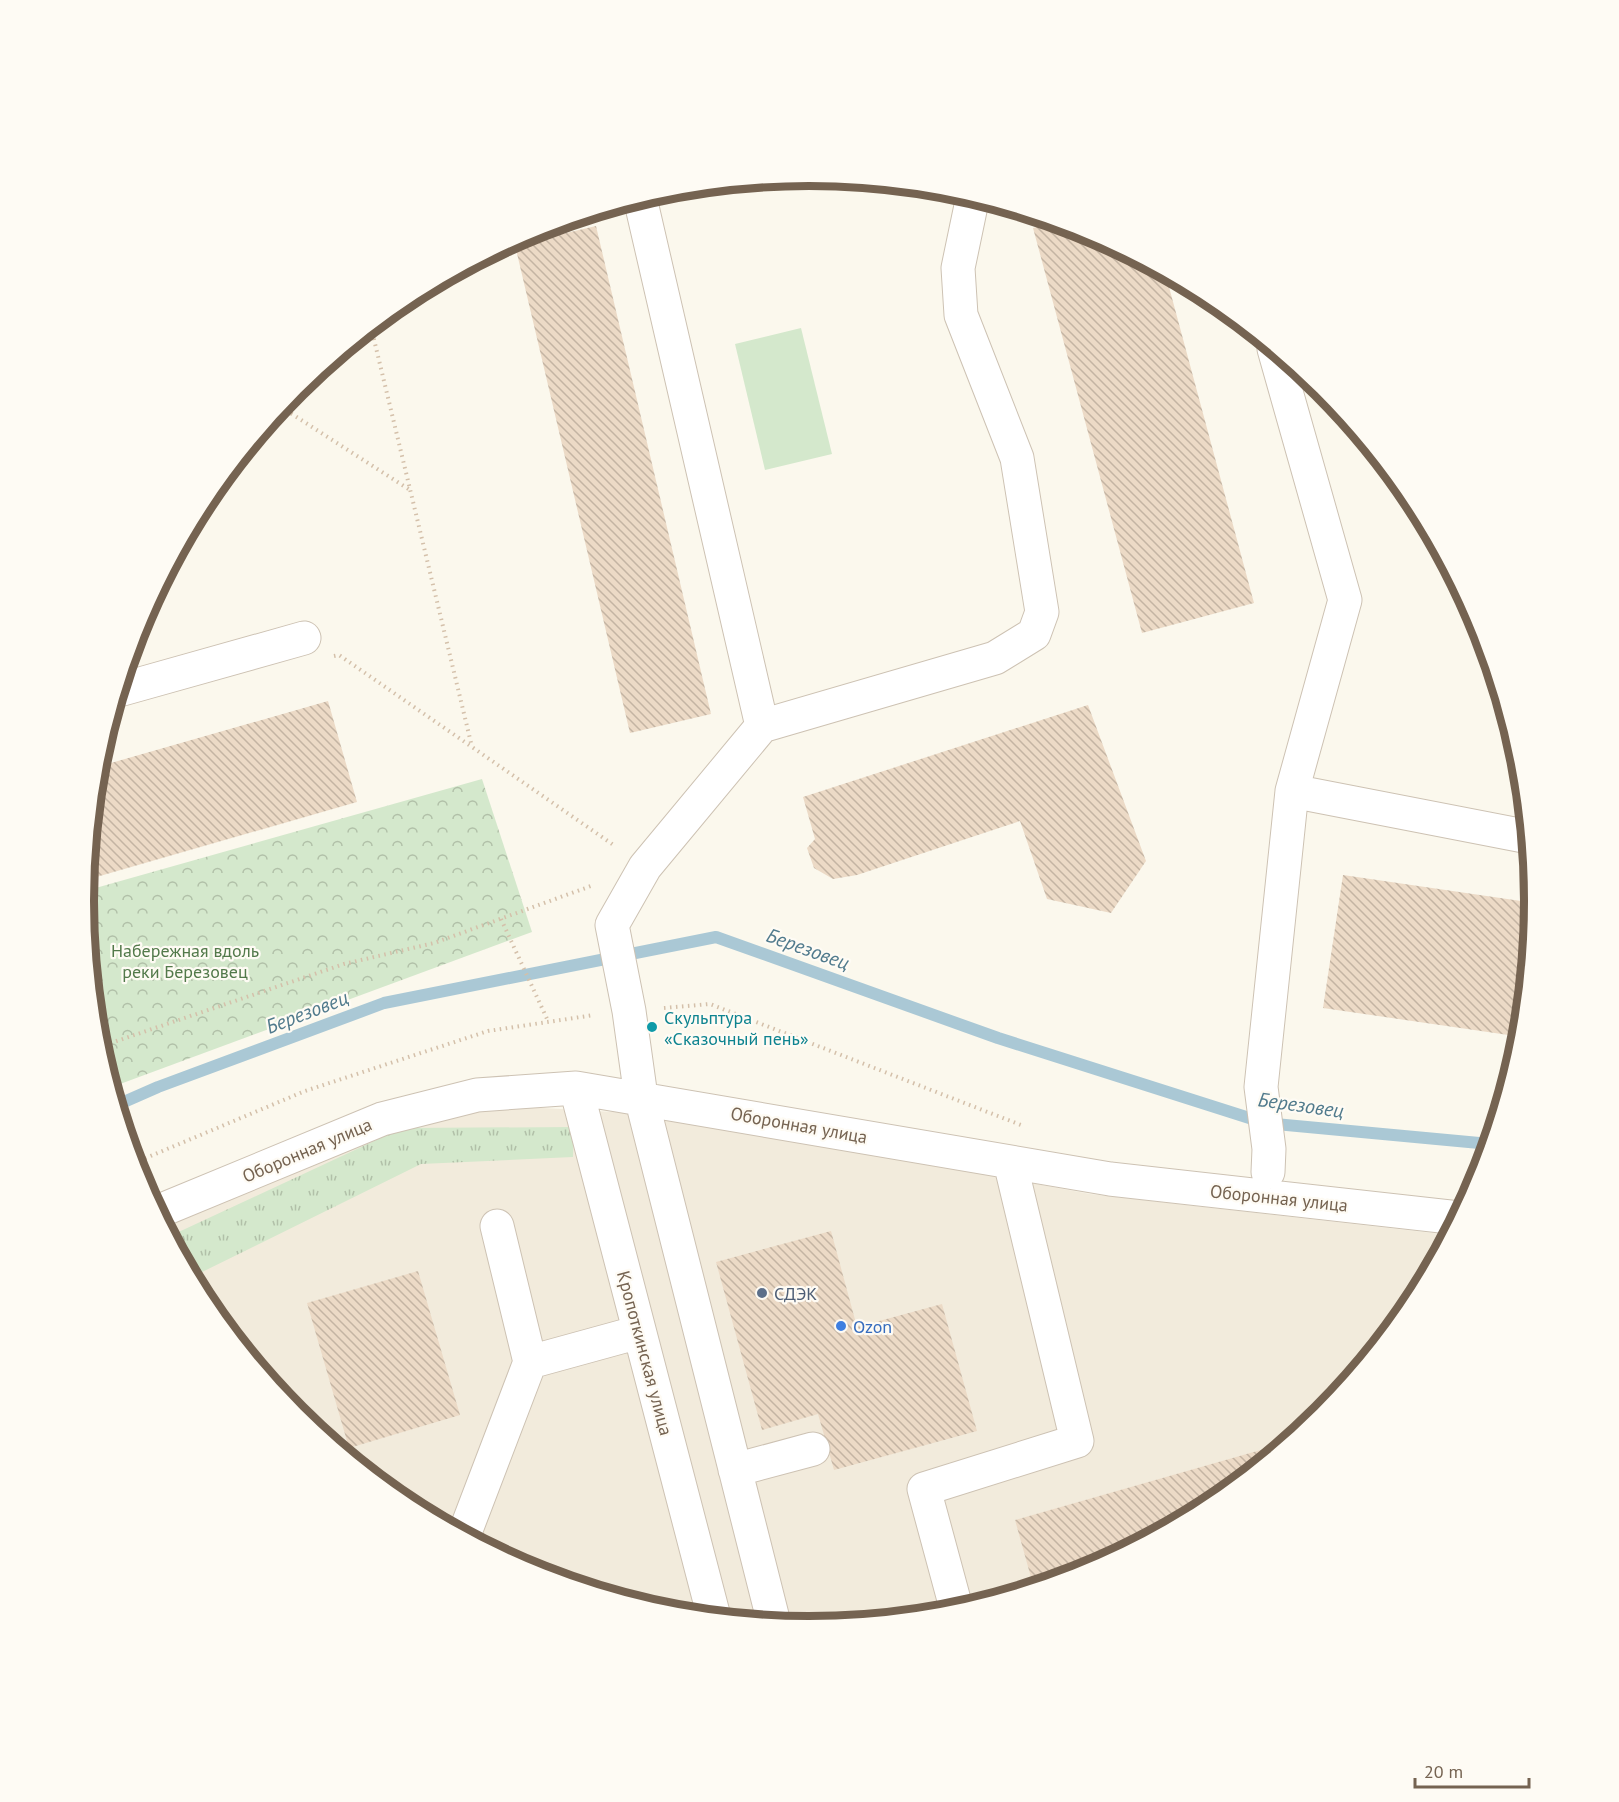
<svg xmlns="http://www.w3.org/2000/svg" width="1619" height="1802" font-family="'PT Sans',sans-serif">
<style>
.residential{fill:#f2ebdc}
.grass{fill:url(#grass-tufts)}
.park{fill:url(#park-crowns)}
.pitch{fill:#d4e8cc}
.lines{fill:none;stroke-linecap:round;stroke-linejoin:round}
.stream{stroke:#aac8d5;stroke-width:12}
.building{fill:url(#building-back-hatch)}
.minor-casing{stroke:#cdc2b3;stroke-width:35}
.path{stroke:#d4c0aa;stroke-width:4;stroke-dasharray:1.5 4.5;stroke-linecap:butt}
.minor{stroke:#fff;stroke-width:33}
.culture-dot{fill:#0f9aa8;stroke:#fefbf4;stroke-width:2}
.service-dot{fill:#5c6f8a;stroke:#fefbf4;stroke-width:2}
.shop-dot{fill:#3f7fe0;stroke:#fefbf4;stroke-width:2}
.labels{text-anchor:middle;dominant-baseline:central;stroke-width:4.5;stroke-linejoin:round;paint-order:stroke}
.park-label{font-size:18px;fill:#52794a;stroke:#fefbf4}
.culture-label{font-size:18px;fill:#0d838f;stroke:#fefbf4;text-anchor:start}
.street-label{font-size:18px;fill:#756351;stroke:#fefbf4}
.service-label{font-size:18px;fill:#4e5e75;stroke:#fefbf4;text-anchor:start}
.shop-label{font-size:18px;fill:#366cbe;stroke:#fefbf4;text-anchor:start}
.water-label{font-size:20px;font-style:italic;fill:#507a8c;stroke:#fefbf4}
.rim{fill:none;stroke:#756351;stroke-width:8}
</style>
<defs>
<pattern id="grass-tufts" width="24" height="20" patternUnits="userSpaceOnUse" patternTransform="scale(1.5)"><rect width="24" height="20" fill="#d4e8cc"/><path d="M3 7l-1-3M5 7V3M7 7l1-3M15 17l-1-3M17 17v-4M19 17l1-3" fill="none" stroke="#b1c0a8"/></pattern>
<pattern id="park-crowns" width="20" height="18" patternUnits="userSpaceOnUse" patternTransform="scale(1.5)"><rect width="20" height="18" fill="#d4e8cc"/><path d="M2 6a3 3 0 1 1 6 0M12 15a3 3 0 1 1 6 0" fill="none" stroke="#b1c0a8"/></pattern>
<pattern id="building-back-hatch" width="6" height="6" patternUnits="userSpaceOnUse" patternTransform="scale(1.5)"><rect width="6" height="6" fill="#ecdac6"/><path d="M-1 5l2 2M0 0l6 6M5-1l2 2" fill="none" stroke="#c4b4a3"/></pattern>
</defs>
<rect width="100%" height="100%" fill="#fbf8ed"/>
<path class="residential" d="M508 1106 665 1115 1090 1194 1450 1235 1413 1304 1322 1414 1212 1504 1087 1571 951 1613 809 1626 668 1612 532 1571 406 1504 296 1414 206 1304 164 1225 403 1121Z"/>
<path class="grass" d="M574 1127 573 1157 421 1164 192 1277 170 1236 402 1128Z"/>
<path class="park" d="M482 779 532 932 112 1087 98 1042 85 891Z"/>
<path class="pitch" d="M801 328 832 454 765 470 735 344Z"/>
<g class="lines">
<path class="stream" d="M117 1105 158 1087 384 1003 716 937 998 1038 1265 1123 1490 1144"/>
</g>
<path class="building" d="M1057 222 1087 231 1165 272 1254 603 1142 633 1033 228Z
M596 226 711 714 630 733 515 245Z
M1468 603 1480 624 1507 715 1499 717Z
M328 701 357 802 86 880 97 767Z
M1088 705 1146 861 1111 913 1047 899 1020 821 857 875 833 879 814 868 807 848 815 839 803 797Z
M1343 875 1535 903 1522 1037 1323 1008Z
M831 1231 857 1327 942 1304 977 1431 834 1470 818 1414 762 1430 716 1262Z
M418 1271 460 1415 349 1448 307 1303Z
M1289 1442 1212 1504 1114 1557 1032 1581 1015 1520Z
M349 1448 353 1460 340 1450Z"/>
<g class="lines">
<g class="minor-casing">
<path id="minor" d="M640 198 762 726
M1274 349 1345 600 1292 791
M119 690 304 638
M576 1088 714 1617
M1268 1172 1269 1149 1261 1087 1292 791 1529 837
M157 1212 382 1119 477 1095 576 1088 1110 1179 1459 1218
M530 1362 639 1332
M735 1470 813 1449
M464 1535 530 1362 497 1226
M957 1611 924 1489 1077 1441 1010 1162
M774 1623 641 1097 629 1011 612 925 645 867 762 726 995 658 1034 634 1042 612 1017 458 961 315 958 268 973 196"/>
</g>
<path class="path" d="M371 327 472 747
M281 407 410 490
M334 656 339 655 615 846
M501 919 548 1021
M664 1008 710 1004 1021 1125
M99 1047 344 964 434 943 591 886
M134 1163 305 1091 488 1031 594 1015"/>
<use href="#minor" class="minor"/>
</g>
<circle class="culture-dot" cx="652" cy="1027" r="6"/>
<circle class="service-dot" cx="762" cy="1293" r="6"/>
<circle class="shop-dot" cx="841" cy="1326" r="6"/>
<g class="labels">
<g class="park-label">
<text x="185" y="950">Набережная вдоль<tspan x="185" dy="21">реки Березовец</tspan></text>
</g>
<g class="culture-label">
<text x="664" y="1017">Скульптура<tspan x="664" dy="21">«Сказочный пень»</tspan></text>
</g>
<g class="street-label">
<text transform="translate(799 1125) rotate(10)">Оборонная улица</text>
<text transform="translate(307 1150) rotate(-23)">Оборонная улица</text>
<text transform="translate(1279 1198) rotate(6)">Оборонная улица</text>
<text transform="translate(645 1353) rotate(75)">Кропоткинская улица</text>
</g>
<g class="service-label">
<text x="774" y="1293">СДЭК</text>
</g>
<g class="shop-label">
<text x="853" y="1326">Ozon</text>
</g>
<g class="water-label">
<text transform="translate(808 949) rotate(20)">Березовец</text>
<text transform="translate(307 1012) rotate(-21)">Березовец</text>
<text transform="translate(1301 1105) rotate(8)">Березовец</text>
</g>
</g>
<path d="M0 0H1619V1802H0ZM94 901a715 715 0 1 1 1430 0a715 715 0 1 1-1430 0Z" fill="#fefbf4" fill-rule="evenodd"/>
<path class="rim" d="M94 901a715 715 0 1 1 1430 0a715 715 0 1 1-1430 0Z"/>
<path d="M1415 1778v9h114v-9" fill="none" stroke="#756351" stroke-width="3"/>
<text x="1424" y="1778" font-size="18" fill="#756351" stroke="#fefbf4" stroke-width="4.5" paint-order="stroke">20 m</text>
</svg>
